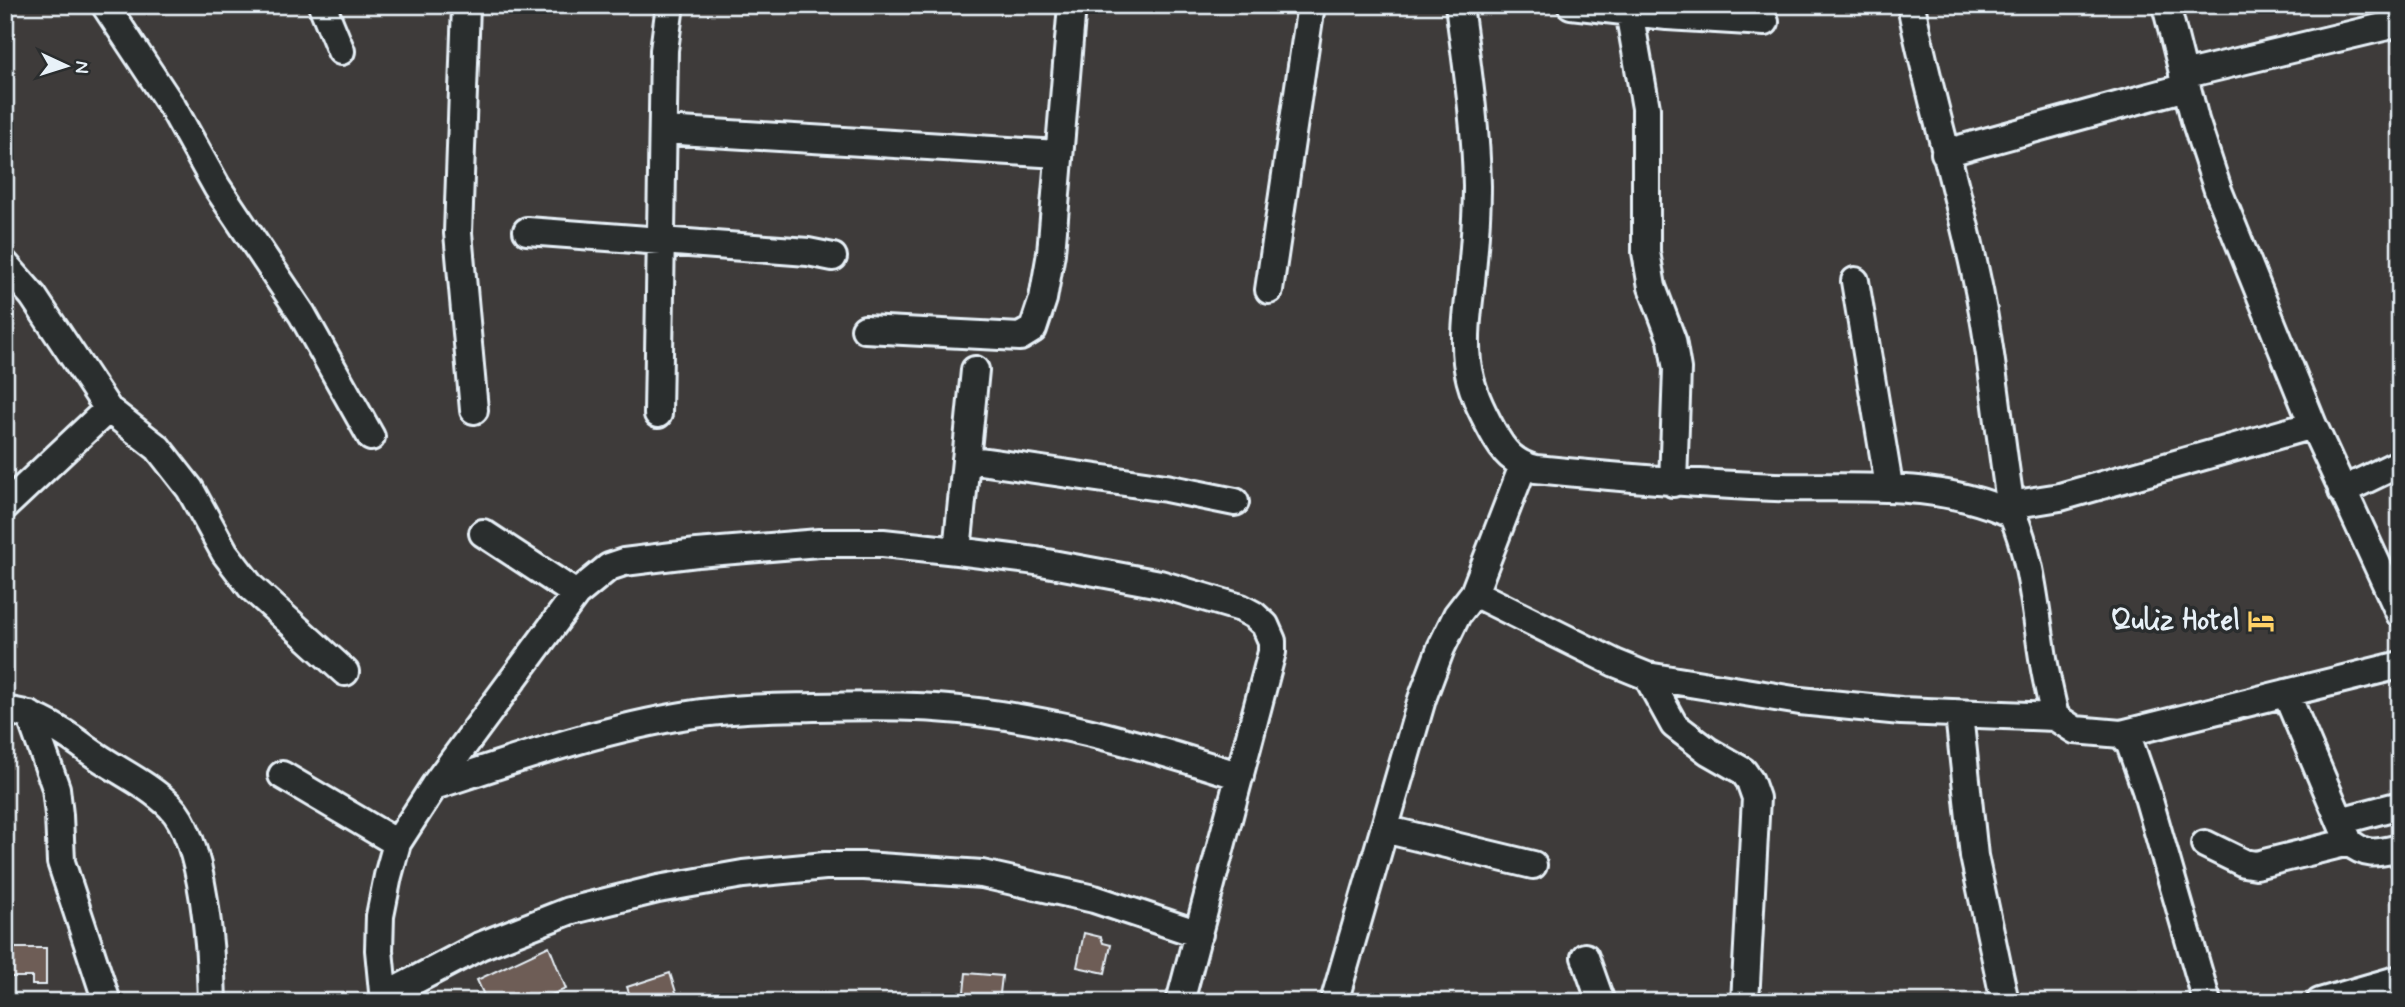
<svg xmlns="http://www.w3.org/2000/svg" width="2405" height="1007" font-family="Mynerve,sans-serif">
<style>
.building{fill:#6e5d56;stroke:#e8f1f8;stroke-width:2}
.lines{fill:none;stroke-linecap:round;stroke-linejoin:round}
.minor-casing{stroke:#e8f1f8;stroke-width:32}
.minor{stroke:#2a2d2e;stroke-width:26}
.labels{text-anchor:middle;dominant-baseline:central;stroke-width:7;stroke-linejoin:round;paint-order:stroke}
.poi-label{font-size:28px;font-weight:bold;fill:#e8f1f8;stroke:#2a2d2e;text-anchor:end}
</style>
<rect width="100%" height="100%" fill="#3e3b3a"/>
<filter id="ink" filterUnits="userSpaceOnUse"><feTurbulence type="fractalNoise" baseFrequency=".0143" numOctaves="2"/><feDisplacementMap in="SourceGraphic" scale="14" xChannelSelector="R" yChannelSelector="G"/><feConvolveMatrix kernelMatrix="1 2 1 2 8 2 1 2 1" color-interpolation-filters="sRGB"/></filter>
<g filter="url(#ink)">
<path class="building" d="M1084 933 1101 937 1103 943 1111 945 1105 973 1077 967Z
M549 946 566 989 539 1000 537 994 520 1002H487L477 980Z
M5 948H46V985H32V977H5Z
M670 973 679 1002H632L627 987Z
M966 973 1002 976 999 1002H963Z"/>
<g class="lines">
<g class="minor-casing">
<path id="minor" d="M105 5 173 108 217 187 302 314 371 437
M322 5 341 51
M466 5 458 233 474 410
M1459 5C1467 66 1476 125 1477 186 1477 218 1474 251 1471 282 1468 309 1464 335 1467 362 1470 388 1481 410 1493 432 1503 451 1514 464 1536 469 1615 477 1695 484 1775 487 1856 489 1936 479 2012 514
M1571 5 1667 16 1765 22
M1911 5C1929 96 1957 185 1976 276 1993 354 1999 435 2012 514 2031 554 2036 614 2043 658 2046 678 2051 698 2055 717L2075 730 2121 734 2130 744 2146 790 2207 1002
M2166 5 2195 120 2218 190 2313 425 2400 614
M1629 11 1646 108V252L1652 287 1672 340 1677 369 1673 483
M2183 75 2400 23
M663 130 1059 154
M1945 153 2186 87
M527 231 808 252 833 257
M5 264 33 296 108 409 158 448 190 489 225 553 251 587 345 672
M1855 281 1889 486
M1269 290 1311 5
M865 329 1020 337 1033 329 1043 299 1051 253 1072 5
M658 414 664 50 670 5
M966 459 1166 488 1235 502
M2342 491 2400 463
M2010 505 2060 497 2313 425
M5 506 108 409
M483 533 576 594
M957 551 975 370
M1474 593 1615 663 1647 676 1800 701 1901 711 2055 717
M1647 676 1674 725 1708 751 1743 771 1750 781 1756 798 1745 1002
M2286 693 2349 842C2366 857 2378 853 2400 848
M5 711C32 710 70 736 91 752 116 770 148 784 170 806 205 842 211 953 212 1002
M1959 714 1974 856 2005 1002
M30 715 56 788 59 815 61 862 107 1002
M2121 734 2400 665
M282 775 397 843
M434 786C517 759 601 729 688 715 730 708 772 708 814 707 855 706 896 705 936 708 1040 715 1140 744 1240 776
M2340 821 2400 805
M1384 829 1533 865
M2205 844 2244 863 2256 865 2349 842
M1585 957 1601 1002
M383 997 480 946 569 911 658 889 743 874 825 866H864L982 874 1094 899 1199 934
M384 1002 379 950 380 916 388 876 397 843 434 786 576 594 609 567 624 562 697 553 819 543H883L957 551 1036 561 1160 584 1241 608 1254 615 1265 625 1272 641V652L1180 1002
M1334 1002 1422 699 1441 648 1457 615 1474 593 1523 466
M2320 1002 2400 979"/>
</g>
<use href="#minor" class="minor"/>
</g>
</g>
<defs>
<g id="hotel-bare" transform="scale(2.1)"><path d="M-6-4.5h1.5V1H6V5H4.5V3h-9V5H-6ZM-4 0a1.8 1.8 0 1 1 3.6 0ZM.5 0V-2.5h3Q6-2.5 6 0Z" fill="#ffd166" stroke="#2a2d2e" stroke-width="2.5" paint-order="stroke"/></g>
</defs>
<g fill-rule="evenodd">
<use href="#hotel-bare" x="2261" y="621"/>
</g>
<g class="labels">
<g class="poi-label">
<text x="2240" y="621">Quliz Hotel</text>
</g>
</g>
<rect width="2405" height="1007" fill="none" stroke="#2a2d2e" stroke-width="28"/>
<rect x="14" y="14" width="2377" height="979" fill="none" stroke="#e8f1f8" stroke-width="2.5" filter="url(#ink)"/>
<g transform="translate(66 66) rotate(94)" stroke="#2a2d2e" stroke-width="5" paint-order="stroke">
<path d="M0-5L12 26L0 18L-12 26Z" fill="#e8f1f8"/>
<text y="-10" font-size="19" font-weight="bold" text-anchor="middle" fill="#e8f1f8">N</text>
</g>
</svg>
